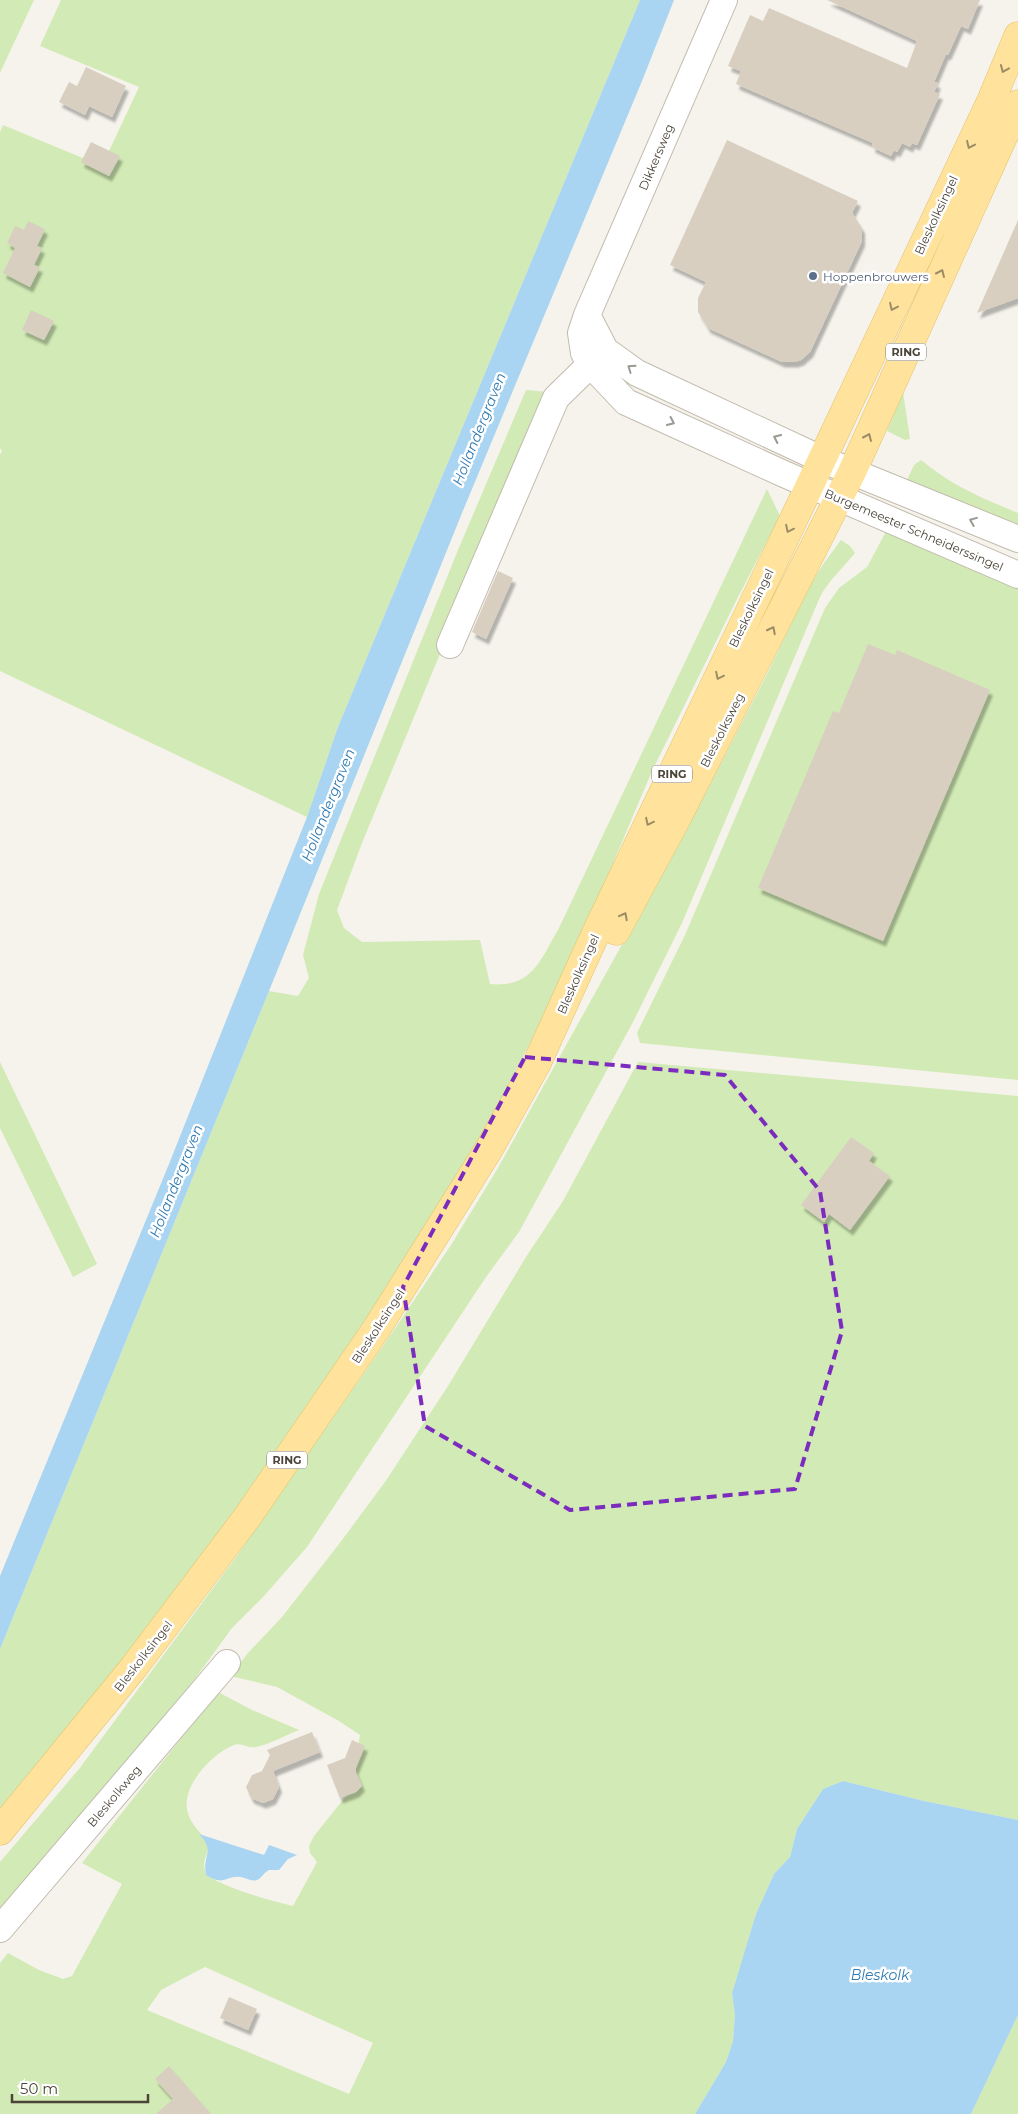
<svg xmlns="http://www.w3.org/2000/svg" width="1018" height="2114" font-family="Montserrat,sans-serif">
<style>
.green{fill:#d2eab5;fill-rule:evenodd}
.water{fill:#a9d4f2}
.building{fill:#d8cfc1;filter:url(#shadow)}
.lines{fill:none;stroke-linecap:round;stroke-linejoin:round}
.minor-casing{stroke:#c2bbae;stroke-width:28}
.major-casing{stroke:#e6c16a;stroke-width:29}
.minor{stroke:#fff;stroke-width:26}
.major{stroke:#ffe39c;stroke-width:28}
.oneway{stroke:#9c8c66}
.oneway2{stroke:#9c9892}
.marked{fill:none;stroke:#7b2cbf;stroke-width:4;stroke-dasharray:10 6;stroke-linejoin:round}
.service-dot{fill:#5c6f8a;stroke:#fff;stroke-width:2}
.labels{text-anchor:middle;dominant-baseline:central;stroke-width:5;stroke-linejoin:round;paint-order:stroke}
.shield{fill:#fff;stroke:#817c74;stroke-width:1}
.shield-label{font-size:11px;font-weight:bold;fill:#4b4439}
.street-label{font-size:12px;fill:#4b4439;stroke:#fff}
.service-label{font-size:12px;fill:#4e5e75;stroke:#fff;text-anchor:start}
.water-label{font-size:14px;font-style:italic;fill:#2e7ab2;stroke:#fff}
</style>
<defs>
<filter id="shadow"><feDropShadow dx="3" dy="5.5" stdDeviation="1" flood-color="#0004"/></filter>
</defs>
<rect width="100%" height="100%" fill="#f6f3ec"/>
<path class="green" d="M0 0H34L0 73Z
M61 0H640L338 727 307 817 0 671V455L2 451 0 448V132L3 125 102 166 139 87 40 46Z
M526 390 548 392 362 843 337 910 344 928 362 942 480 940 490 984C533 988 540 960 559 928L767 489 780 516 736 601 652 771 565 977 459 1178 422 1240 215 1542 150 1627 0 1814V1649L269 991 298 996 309 978 303 955 319 894 458 550Z
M903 392 910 439 905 440 887 431Z
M921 460C954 487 980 497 1018 513V527L907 480 914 465Z
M889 526 1018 582V1080L640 1043 637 1033 685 935 825 608 839 588 867 567Z
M841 540 850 546 855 553C843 568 829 580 820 597L682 923 633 1022 519 1232 486 1277 307 1547 264 1596 232 1628 178 1702 0 1923V1862L79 1769 236 1557 392 1333 451 1245 498 1168 701 802 765 678 810 585 824 563Z
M0 1062 97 1264 73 1277 0 1128Z
M638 1062 1018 1096V1820L924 1801 843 1781 823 1789 797 1829 790 1857 774 1874 756 1914 732 1993 735 2015 733 2041 726 2062 695 2114H0V1963L8 1953 39 1970 63 1979 72 1976 122 1884 82 1863 218 1692 252 1710 299 1730C286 1735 271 1744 256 1747 249 1749 241 1742 234 1745 213 1753 183 1784 187 1809 190 1827 205 1834 208 1845 209 1851 205 1857 204 1863 204 1867 205 1871 206 1875 229 1889 267 1900 293 1906L317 1862 310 1853 309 1846 314 1836 346 1796 356 1774V1758L360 1735 339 1721 277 1687 230 1676 248 1653 282 1617 339 1544 385 1482 448 1386 526 1257 563 1201ZM205 1967 373 2043 349 2094 147 2010 161 1990Z
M1018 2015V2114H971Z"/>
<path class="water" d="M640 0H674L642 81 462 513 269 991 0 1649V1576L169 1164 307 817 338 727Z
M843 1781 924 1801 1018 1820V2015L971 2114H695L726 2062 733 2041 735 2015 732 1993 756 1914 774 1874 790 1857 797 1829 823 1789Z
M199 1834 264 1855 269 1845 297 1855 288 1859 279 1870H269C264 1872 262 1878 257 1880 251 1882 247 1878 241 1877 225 1875 225 1887 206 1875 202 1855 216 1851 199 1834Z"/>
<path class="building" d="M827 0H980L968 29 961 26 948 55 946 54 934 82 938 83 934 92 940 94 917 145 912 143 910 147 902 143 897 152 894 150 891 156 872 147 873 143 736 84 741 71 728 66 750 15 763 21 769 8 907 68 917 41Z
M86 67 126 86 112 117 89 106 85 115 59 102 69 82 77 86Z
M727 140 858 201 852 213 862 228V241L810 352 801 360 795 362H782L708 328 698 312V298L706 282 670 265Z
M91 142 120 156 109 176 81 162Z
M1018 220V298L977 313Z
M28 221 45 229 37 246 42 248 34 265 40 267 30 287 3 273 15 248 7 243 15 226 24 230Z
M31 310 54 321 44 340 22 330Z
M498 571 513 578 486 639 472 632Z
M868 644 895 655 897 650 990 690 883 941 758 888 833 711 839 713Z
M851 1137 874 1153 869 1161 890 1176 850 1230 829 1214 824 1222 801 1205Z
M312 1732 320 1752 273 1771 279 1787 273 1799 263 1803 251 1798 246 1787 252 1775 262 1771 270 1755 267 1750Z
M352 1740 365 1746 355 1770 362 1786 356 1792 340 1798 327 1765 345 1758Z
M229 1997 257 2009 248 2030 220 2018Z
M169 2066 211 2114H156L173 2099 155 2079Z"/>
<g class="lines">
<g class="minor-casing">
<path id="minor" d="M724 0 587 315 581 333 584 353 591 365 626 402 784 474 1018 575
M587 315 605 350 637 373 821 459 1018 539
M450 645 556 398 603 352
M0 1929 227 1663"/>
</g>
<g class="major-casing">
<path id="major" d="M616 931 679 814 852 472 1018 104
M0 1831 134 1667 248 1516 377 1328 489 1149 537 1063 595 935 810 485 991 101 1018 36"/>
</g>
<use href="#minor" class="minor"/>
<use href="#major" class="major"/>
</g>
<defs><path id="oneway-chevron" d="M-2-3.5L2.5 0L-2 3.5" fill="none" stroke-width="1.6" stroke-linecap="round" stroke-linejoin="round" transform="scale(1.25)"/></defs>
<g class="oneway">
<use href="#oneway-chevron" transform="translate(1004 69) rotate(113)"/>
<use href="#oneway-chevron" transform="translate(970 145) rotate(115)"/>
<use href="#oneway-chevron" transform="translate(941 273) rotate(-66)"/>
<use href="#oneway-chevron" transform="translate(893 307) rotate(115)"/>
<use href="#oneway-chevron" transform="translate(868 437) rotate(-66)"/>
<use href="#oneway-chevron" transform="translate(789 529) rotate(116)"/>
<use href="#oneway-chevron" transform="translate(772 630) rotate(-63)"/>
<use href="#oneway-chevron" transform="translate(719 676) rotate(116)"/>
<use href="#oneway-chevron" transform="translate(649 822) rotate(116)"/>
<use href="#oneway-chevron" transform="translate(624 916) rotate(-62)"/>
</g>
<g class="oneway2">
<use href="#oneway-chevron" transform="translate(631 368) rotate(-145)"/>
<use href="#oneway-chevron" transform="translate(671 422) rotate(25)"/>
<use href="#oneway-chevron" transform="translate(777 438) rotate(-155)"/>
<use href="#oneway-chevron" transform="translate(973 521) rotate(-158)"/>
</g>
<path class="marked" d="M525 1057 725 1075 820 1191 842 1331 795 1489 570 1510 425 1426 403 1287Z"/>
<circle class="service-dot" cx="813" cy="276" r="5"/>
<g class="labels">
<g class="shield">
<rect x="886" y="343.5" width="40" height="17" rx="4"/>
<rect x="652" y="765.5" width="40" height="17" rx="4"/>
<rect x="267" y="1451.5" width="40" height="17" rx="4"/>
</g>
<g class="shield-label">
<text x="906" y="352">RING</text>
<text x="672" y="774">RING</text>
<text x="287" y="1460">RING</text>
</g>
<g class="street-label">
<text transform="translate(656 157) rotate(-67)">Dikkersweg</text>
<text transform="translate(936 215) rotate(-65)">Bleskolksingel</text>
<text transform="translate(914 530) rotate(23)">Burgemeester Schneiderssingel</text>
<text transform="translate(751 608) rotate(-64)">Bleskolksingel</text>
<text transform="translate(722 730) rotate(-63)">Bleskolksweg</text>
<text transform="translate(578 974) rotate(-66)">Bleskolksingel</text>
<text transform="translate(378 1326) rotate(-57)">Bleskolksingel</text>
<text transform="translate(143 1656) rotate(-52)">Bleskolksingel</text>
<text transform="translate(114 1796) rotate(-50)">Bleskolkweg</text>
</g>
<g class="service-label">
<text x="823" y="276">Hoppenbrouwers</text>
</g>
<g class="water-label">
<text transform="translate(479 429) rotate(-68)">Hollandergraven</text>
<text transform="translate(328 805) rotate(-68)">Hollandergraven</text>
<text transform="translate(176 1181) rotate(-68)">Hollandergraven</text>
<text x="880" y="1975">Bleskolk</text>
</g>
</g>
<path d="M12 2094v8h136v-8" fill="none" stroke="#4b4439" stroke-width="2.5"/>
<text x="20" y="2094" font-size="15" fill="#4b4439" stroke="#ffffff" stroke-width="4" paint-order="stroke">50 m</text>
</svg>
